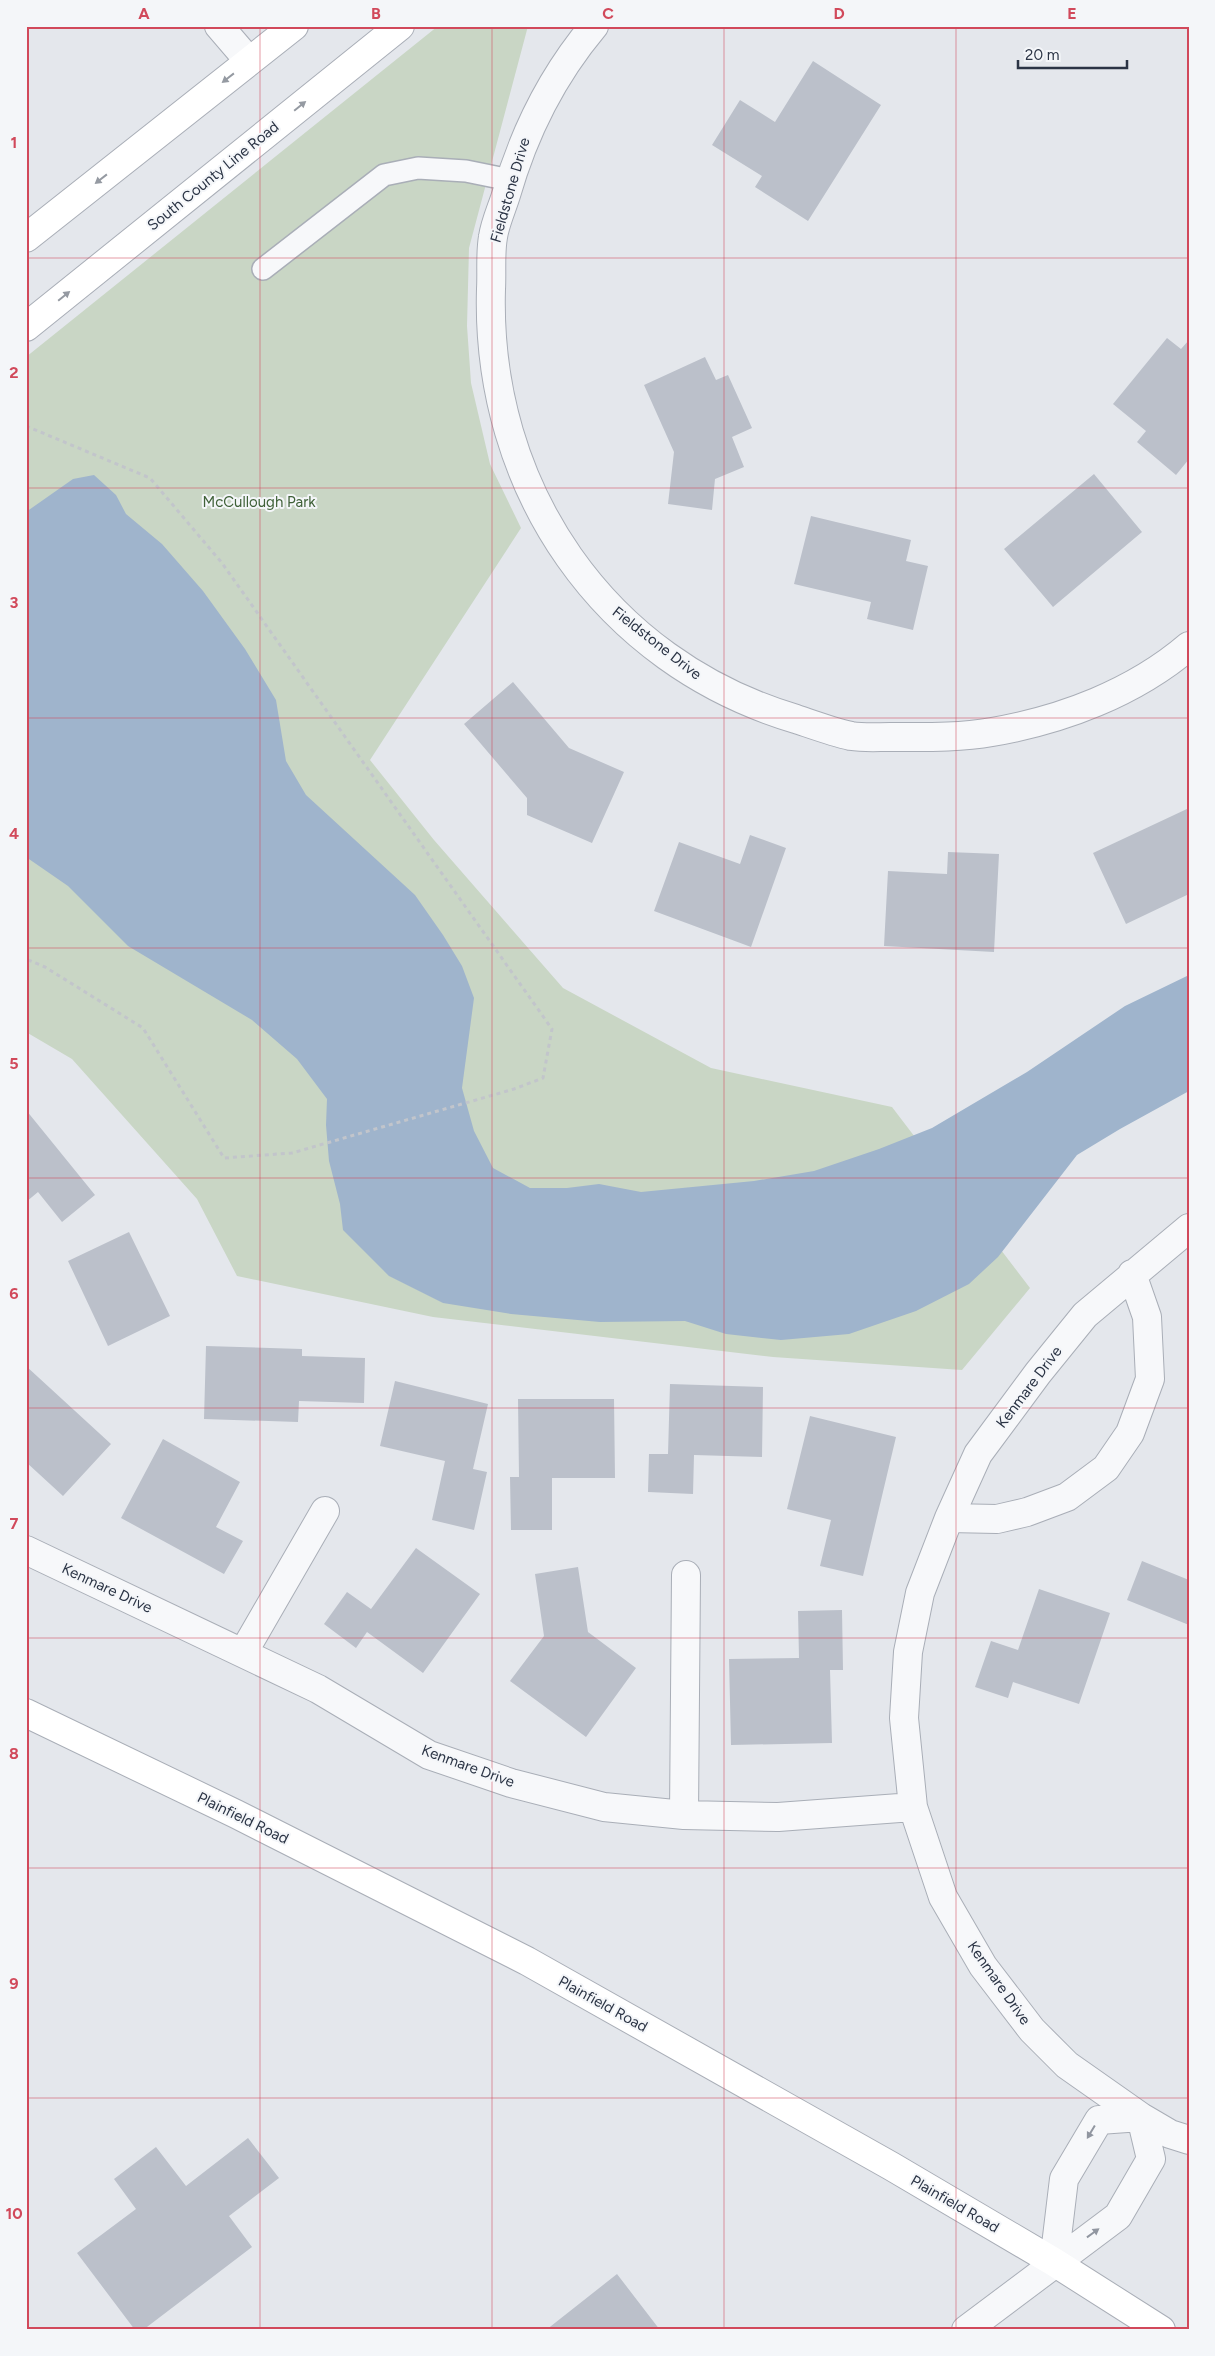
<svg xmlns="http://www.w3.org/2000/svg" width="1215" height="2356" font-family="Figtree,sans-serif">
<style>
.green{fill:#c9d6c5}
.water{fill:#9fb4cc}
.building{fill:#bbc0ca}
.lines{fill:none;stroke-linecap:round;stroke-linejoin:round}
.lane-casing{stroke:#a9aeb7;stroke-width:24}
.street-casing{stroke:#a9aeb7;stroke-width:30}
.secondary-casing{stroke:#a9aeb7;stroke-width:30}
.path{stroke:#c2c5cb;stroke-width:3;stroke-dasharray:4 4;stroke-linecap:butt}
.lane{stroke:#f7f8fa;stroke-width:21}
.street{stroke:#f7f8fa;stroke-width:28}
.secondary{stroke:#fff;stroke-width:28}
.oneway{fill:#959aa2}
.oneway2{fill:#9196a0}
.grid{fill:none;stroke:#d1495b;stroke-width:1;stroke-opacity:0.55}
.labels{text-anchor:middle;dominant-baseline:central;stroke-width:4;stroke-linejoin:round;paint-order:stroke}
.street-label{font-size:15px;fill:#2b3445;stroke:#f4f6f9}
.park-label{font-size:15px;fill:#3f6138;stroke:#f4f6f9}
.neatline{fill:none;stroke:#d1495b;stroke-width:2}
.grid-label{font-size:16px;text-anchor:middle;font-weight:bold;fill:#d1495b}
</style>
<rect width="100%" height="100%" fill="#e4e7ec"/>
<path class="green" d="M438 26H528L469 248 467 326 471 383 490 464 521 528 370 760 434 840 563 988 711 1068 892 1107 1030 1288 962 1370 773 1357 433 1317 237 1276 197 1199 72 1059 26 1032V357Z"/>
<path class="water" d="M94 475 116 495 126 514 162 544 203 591 245 649 276 700 286 761 306 795 415 895 443 935 462 966 474 998 462 1088 474 1131 493 1168 530 1188H567L599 1184 641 1192 754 1181 814 1171 879 1149 932 1128 1027 1072 1125 1006 1189 975V1091L1120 1129 1077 1155 998 1257 969 1284 916 1311 849 1334 781 1340 726 1334 685 1321 600 1322 511 1314 443 1303 389 1276 343 1230 340 1204 329 1161 326 1125 327 1099 297 1059 252 1020 128 946 68 886 26 857V512L73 479Z"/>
<path class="building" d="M813 61 881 105 808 221 755 187 762 176 712 145 740 100 775 122Z
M1167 338 1181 349 1189 340V459L1176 475 1137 442 1146 431 1113 404Z
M705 357 716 380 728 375 752 428 732 437 744 467 715 479 712 510 668 504 674 452 644 385Z
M1094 474 1142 532 1053 607 1004 549Z
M811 516 911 540 906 561 928 566 913 630 867 619 871 602 794 584Z
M513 682 569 748 624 772 592 843 527 815V798L464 724Z
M1189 808V894L1126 924 1093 853Z
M750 835 786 848 751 947 654 911 679 842 740 864Z
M948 852 999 854 994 952 884 946 888 871 947 874Z
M26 1110 95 1195 62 1222 38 1192 26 1202Z
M129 1232 170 1316 108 1346 68 1261Z
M206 1346 302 1349V1356L365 1358 364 1403 299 1401 298 1422 204 1419Z
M26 1366 111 1444 63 1496 26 1462Z
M395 1381 488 1404 473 1469 487 1472 474 1530 432 1520 445 1461 380 1446Z
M670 1384 763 1387 762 1457 694 1455 693 1494 648 1492 649 1454H668Z
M518 1399H614L615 1478H552V1530H511L510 1477H519Z
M810 1416 896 1437 863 1576 820 1566 831 1520 787 1509Z
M163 1439 240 1482 216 1527 243 1541 224 1574 121 1518Z
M416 1548 480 1594 423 1673 367 1632 356 1648 324 1624 347 1592 371 1609Z
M1142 1561 1189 1580V1625L1127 1600Z
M578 1567 588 1632 636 1668 586 1737 510 1681 544 1636 535 1574Z
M1039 1589 1110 1613 1079 1704 1013 1682 1008 1698 975 1687 991 1641 1018 1650Z
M842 1610 843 1670H830L832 1743 731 1745 729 1659 799 1658 798 1611Z
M248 2138 279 2178 229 2216 252 2247 143 2330H135L77 2253 136 2209 114 2179 156 2147 186 2186Z
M617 2274 660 2330H546Z"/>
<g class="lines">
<g class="lane-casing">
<path id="lane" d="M263 269 384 175 418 168 466 171 510 180"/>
</g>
<g class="street-casing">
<path id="street" d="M219 26 249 61
M594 26C552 76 524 132 506 195 502 208 495 223 493 237 490 254 492 272 491 289 485 488 604 662 796 719 814 725 833 732 851 736 864 738 877 737 890 737 924 737 958 738 992 732 1062 720 1134 693 1189 646
M1189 1228 1085 1315 1038 1373 978 1454 949 1518 920 1593 908 1652 904 1718 913 1807 943 1897 983 1966 1032 2030 1067 2065 1141 2117 1170 2134 1189 2140
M949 1518 997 1519 1027 1512 1067 1497 1106 1468 1130 1433 1150 1379 1147 1317 1132 1274
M26 1550 318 1689 429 1755 511 1783 604 1807 684 1815 778 1817 913 1807
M243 1653 325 1511
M684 1815 686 1575
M966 2330 1118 2216 1151 2159 1141 2117 1099 2120 1064 2179 1054 2262"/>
</g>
<g class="secondary-casing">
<path id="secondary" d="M26 238 294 26
M26 327 400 26
M26 1713 236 1814 527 1961 891 2166 1054 2262 1161 2330"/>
</g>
<path class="path" d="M26 426 150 478 222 563 552 1029 543 1078 514 1089 292 1153 224 1158 143 1028 45 967 26 959"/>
<use href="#lane" class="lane"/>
<use href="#street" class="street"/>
<use href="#secondary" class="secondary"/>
</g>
<defs><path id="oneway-solid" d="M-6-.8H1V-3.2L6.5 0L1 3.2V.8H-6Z" transform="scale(1.25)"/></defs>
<g class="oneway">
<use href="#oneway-solid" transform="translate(228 78) rotate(142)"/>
<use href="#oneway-solid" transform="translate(300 106) rotate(-39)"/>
<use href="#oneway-solid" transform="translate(101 179) rotate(142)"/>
<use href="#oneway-solid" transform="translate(64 296) rotate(-39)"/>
</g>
<g class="oneway2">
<use href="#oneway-solid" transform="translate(1091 2132) rotate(121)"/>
<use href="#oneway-solid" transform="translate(1093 2233) rotate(-36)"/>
</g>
<path class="grid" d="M260 26V2330M492 26V2330M724 26V2330M956 26V2330M26 258H1189M26 488H1189M26 718H1189M26 948H1189M26 1178H1189M26 1408H1189M26 1638H1189M26 1868H1189M26 2098H1189"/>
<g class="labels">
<g class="street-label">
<text transform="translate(213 176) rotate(-39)">South County Line Road</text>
<text transform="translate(510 190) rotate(-74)">Fieldstone Drive</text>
<text transform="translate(657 643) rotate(38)">Fieldstone Drive</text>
<text transform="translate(1029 1387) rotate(-53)">Kenmare Drive</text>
<text transform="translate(107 1588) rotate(25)">Kenmare Drive</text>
<text transform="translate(468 1766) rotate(20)">Kenmare Drive</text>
<text transform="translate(243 1818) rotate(26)">Plainfield Road</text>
<text transform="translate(999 1983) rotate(55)">Kenmare Drive</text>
<text transform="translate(603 2004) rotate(29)">Plainfield Road</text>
<text transform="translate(955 2204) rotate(30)">Plainfield Road</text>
</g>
<g class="park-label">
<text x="259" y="502">McCullough Park</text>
</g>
</g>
<rect width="1215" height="2356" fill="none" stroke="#f4f6f9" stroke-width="55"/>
<path d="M1018 60v8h109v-8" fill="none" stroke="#2b3445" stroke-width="2.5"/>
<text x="1025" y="60" font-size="15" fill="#2b3445" stroke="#f4f6f9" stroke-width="4" paint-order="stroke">20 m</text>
<rect x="28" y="28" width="1160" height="2300" class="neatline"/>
<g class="grid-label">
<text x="144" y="19">A</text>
<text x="376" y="19">B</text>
<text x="608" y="19">C</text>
<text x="839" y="19">D</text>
<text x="1072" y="19">E</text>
<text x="14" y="148">1</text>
<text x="14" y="378">2</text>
<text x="14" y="608">3</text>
<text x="14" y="839">4</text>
<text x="14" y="1069">5</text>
<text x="14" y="1299">6</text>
<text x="14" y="1529">7</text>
<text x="14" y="1759">8</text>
<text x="14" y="1989">9</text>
<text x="14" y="2219">10</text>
</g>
</svg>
